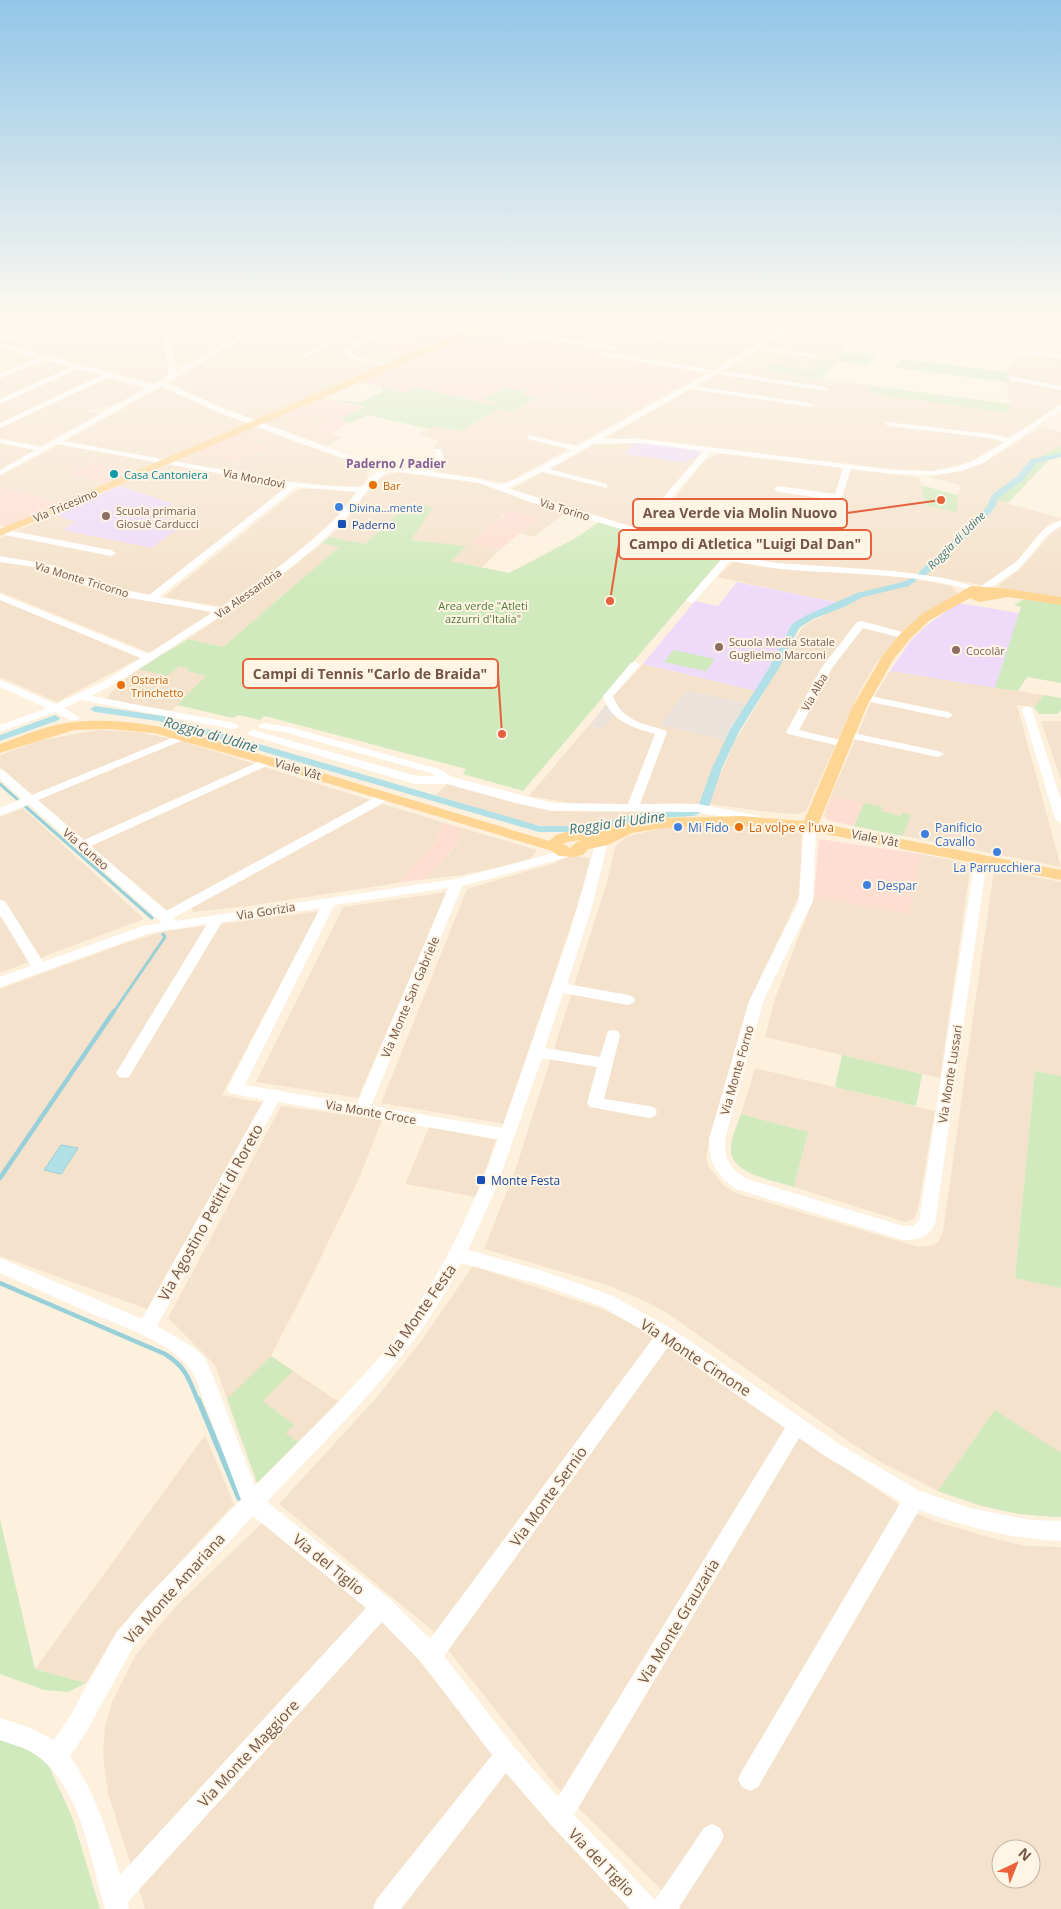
<svg xmlns="http://www.w3.org/2000/svg" width="1061" height="1909" font-family="'Open Sans',sans-serif">
<style>
.residential{fill:#f5e2cc;fill-rule:evenodd}
.commercial{fill:#feded1}
.industrial{fill:#ebe2db}
.education{fill:#eedbf9}
.green{fill:#d0eabd}
.water{fill:#b2e0e7;stroke:#98d0d9}
.lines{fill:none;stroke-linecap:round;stroke-linejoin:round}
.stream-far2{stroke:#98d0d9;stroke-width:3}
.stream-far1{stroke:#98d0d9;stroke-width:4.5}
.stream{stroke:#98d0d9;stroke-width:5.5}
.canal{fill:#b2e0e7;fill-rule:evenodd}
.minor{fill:#fff;fill-rule:evenodd}
.major{fill:#ffd593;fill-rule:evenodd}
.culture-dot{fill:#0f9aa8;stroke:#fff5e5;stroke-width:2}
.food-dot{fill:#e8710a;stroke:#fff5e5;stroke-width:2}
.shop-dot{fill:#3f7fe0;stroke:#fff5e5;stroke-width:2}
.education-dot{fill:#8d6e63;stroke:#fff5e5;stroke-width:2}
.transit-dot{fill:#1a4fb4;stroke:#fff5e5;stroke-width:2}
.labels{text-anchor:middle;dominant-baseline:central;stroke-width:4;stroke-linejoin:round;paint-order:stroke}
.far-culture-label{font-size:11px;fill:#0d838f;stroke:#fff5e5;text-anchor:start}
.far-street-label{font-size:11px;fill:#745546;stroke:#fff5e5}
.far-food-label{font-size:11px;fill:#c56008;stroke:#fff5e5;text-anchor:start}
.far-shop-label{font-size:11px;fill:#366cbe;stroke:#fff5e5;text-anchor:start}
.far-education-label{font-size:11px;fill:#785e54;stroke:#fff5e5;text-anchor:start}
.far-transit-label{font-size:11px;fill:#164399;stroke:#fff5e5;text-anchor:start}
.far-water-label{font-size:11px;font-style:italic;fill:#3c7782;stroke:#fff5e5}
.far-park-label{font-size:11px;fill:#507a3d;stroke:#fff5e5}
.far-quarter-label{font-size:12px;font-weight:bold;fill:#846198;stroke:#fff5e5}
.street-label{font-size:12px;fill:#745546;stroke:#fff5e5}
.shop-label{font-size:12px;fill:#366cbe;stroke:#fff5e5;text-anchor:start}
.food-label{font-size:12px;fill:#c56008;stroke:#fff5e5;text-anchor:start}
.transit-label{font-size:12px;fill:#164399;stroke:#fff5e5;text-anchor:start}
.water-label{font-size:14px;font-style:italic;fill:#3c7782;stroke:#fff5e5}
.near-street-label{font-size:15px;fill:#745546;stroke:#fff5e5}
.leader{fill:none;stroke:#e7613d;stroke-width:2}
.callout-dot{fill:#e7613d;stroke:#fff5e5;stroke-width:2}
.callout{fill:#fff5e5;stroke:#e7613d;stroke-width:2}
.callout-label{font-size:14px;text-anchor:middle;font-weight:bold;fill:#745546}
</style>
<rect width="100%" height="100%" fill="#fdf1de"/>
<path class="residential" d="M0 319H160L169 373 163 380 154 384 63 358 11 346H0Z
M185 319H269L193 362 176 364 167 330Z
M276 319H491L467 331 429 329 388 346 383 349 389 352 407 356 256 421 222 409 170 383 174 379Z
M510 319 671 339 677 333 758 344 704 374 635 363 640 360 558 348 562 345 477 332Z
M806 323 840 328 835 335 851 337 841 351 846 352 838 361 822 359 811 370 773 365 766 371 873 386 868 393 1010 404 1006 382 1008 372 1012 365 1023 354 1061 359V403L1017 435 968 463 931 471 898 470 640 438 617 439 606 437 778 339 790 330H794Z
M0 348 70 364 121 382 150 389 121 404 84 411 102 414 41 446 0 438Z
M161 387 176 391 250 423 163 460 63 442Z
M550 389 646 406 507 483 434 471 443 461 433 445 439 441 419 434 435 426 460 431 499 409 540 397Z
M282 415 291 417 313 416 334 422 317 431 343 437 324 447 263 423Z
M256 425 295 442 366 465 368 473 366 484 352 488 356 491 341 513 317 535 281 565 222 607 164 597 292 494 300 489H324L173 462 193 453 235 462 269 447 233 436Z
M1041 427 1061 432V446L1039 457 1042 458 1033 461 1018 479 994 496 977 520 916 574 780 564 729 556 647 532 705 460 722 453 919 477 926 506 957 511V495L961 489 960 485 929 477 968 469 985 462Z
M636 441 626 454 685 463 690 458 696 459 641 525 632 527 534 498 512 489 592 444 599 442Z
M0 443 36 450 0 470Z
M60 444 160 461 136 471 92 462 72 473 106 484 60 504 37 496 0 487V476Z
M171 463 288 485 152 595 110 588 52 565 0 557V538L54 514 76 522 64 530 149 516 173 504 119 486Z
M400 472 479 482 566 512 534 537 518 533 539 517 503 514 473 544 501 549 482 567 416 554 430 542 411 540 432 507 409 504 365 544 329 537 345 522 366 492 381 477Z
M995 500 1061 518V520L1051 523 1036 537 1013 566 981 585 923 575 984 519 993 507Z
M1061 527V598L1002 589 998 586 1022 567 1056 528Z
M322 543 340 546 223 647 188 639 277 579Z
M0 561 45 569 89 586 200 609 211 614 150 653 0 592Z
M734 561 899 577 912 578 906 584 850 596 840 603 717 577Z
M916 579 952 586 959 596 921 616 903 631 875 665 859 693 806 811 798 814 778 813 707 804 735 742 802 628 810 622 864 595 907 586Z
M0 600 27 611 140 658 57 702 0 677Z
M171 649 223 661 169 713 106 698 117 686 133 673Z
M643 664 756 691 748 704 686 691 661 725 726 740 699 804 676 803 625 805 576 804 529 796 588 726 603 729 614 715 606 704Z
M890 671 1044 695 1034 707 1017 705 1061 867 854 826 856 823 831 796 871 702Z
M1041 721H1061V780Z
M98 730 138 732 172 739 33 796 0 767V755L42 740Z
M179 740 331 788 371 800 168 911 36 800Z
M448 783 517 803 661 811 605 823 574 827H550L522 822 436 795Z
M380 803 445 823 435 834 440 836 398 883 249 906 193 912 191 907Z
M23 808 144 919 0 973V817Z
M741 826 802 830 799 896 747 1006 708 1147 706 1159 709 1167 724 1186 736 1193 919 1247 934 1245 939 1241 943 1231 994 869 1061 882V1076L1035 1071 1015 1277 1061 1288V1517L1019 1514 977 1505 938 1491 882 1463 851 1443 670 1315 649 1303 607 1285 484 1249 515 1171 607 882 615 847 627 836 663 828Z
M462 828 537 850 530 859 504 866 462 875 426 879 459 842 456 840V834Z
M921 854 971 864 940 1078 765 1037 774 1001 814 897 910 914Z
M570 855 590 858 582 892 504 1124 381 1103 467 889 558 862 557 861Z
M447 892 358 1098 256 1082 343 907Z
M319 911 222 1095 264 1103 147 1309 0 1256V989L125 943 166 931Z
M755 1068 935 1111 918 1209 914 1219 905 1222 898 1220 794 1187 808 1132 741 1114Z
M281 1106 382 1120 360 1176 309 1282 271 1356 339 1402 257 1483 215 1365 168 1318Z
M429 1127 496 1140 476 1197 405 1184Z
M473 1266 605 1310 655 1336 904 1508 937 1522 996 1539 1026 1546 1061 1547V1909H681L554 1784 433 1631 279 1504 377 1397 421 1341ZM1001 1849H1031V1879H1001Z
M205 1435 234 1504 145 1600 114 1637 86 1683 35 1669Z
M263 1522 395 1630 490 1751 633 1909H145L108 1793 105 1773 103 1750 105 1727 112 1702 136 1655 157 1628 182 1600Z"/>
<path class="commercial" d="M542 319H681L667 332 655 334Z
M693 319H713L772 327 758 344 677 333Z
M799 319H882L876 329Z
M440 325 467 331 407 356 383 349Z
M477 332 562 345 559 348 641 360 636 363 704 374 680 389 669 390 672 392 646 406 551 389 540 397 512 412 413 389 403 393 361 382Z
M323 398 367 407 339 419 351 423 328 434 316 431 333 421 313 416 303 420 282 415Z
M233 436 270 447 235 462 193 453Z
M92 462 136 471 106 484 71 473Z
M0 487 37 496 60 504 5 527 0 525Z
M509 510 540 517 519 532 520 533 501 549 472 544Z
M831 796 864 803 854 826 828 820 824 816Z
M445 823 462 828 456 834 460 836 456 840 459 841 426 879 398 883 440 836 435 834Z
M819 839 921 854 910 914 814 897Z"/>
<path class="industrial" d="M686 690 748 704 726 740 660 725Z
M606 704 614 715 603 729 589 726Z"/>
<path class="education" d="M636 441 702 450 696 459 690 458 686 463 625 454Z
M119 486 173 504 150 516 186 522 152 548 63 530 75 522 54 514Z
M737 582 840 603 797 623 791 630 756 691 643 664 695 601 718 606Z
M958 603 1020 613 995 688 890 671 911 640 926 626Z"/>
<path class="green" d="M846 352 875 355 868 365 838 361 821 379 765 371 772 364 811 370 822 359 838 361Z
M900 359 1008 372 1006 382 894 368Z
M873 386 1010 404 1007 413 867 393Z
M381 387 403 393 416 387 493 405 496 403 482 399 505 388 527 391 523 395 540 397 512 412 499 409 460 431 435 426 429 429 368 415 351 423 339 419 366 407 333 400 361 402 383 392Z
M1061 446V457L1050 459 1008 503 995 500C1002 492 1011 487 1020 480 1028 473 1032 463 1043 459L1039 457Z
M921 485 957 495V512L926 506Z
M409 504 433 507 411 540 466 546 451 561 509 573 574 539 599 522 721 559 523 791 463 774 466 769 268 717 264 716 260 720 238 715 233 718 177 705 206 676 187 671 190 669 180 666 167 676 139 669 188 639 223 647 339 547 322 543 329 537 365 544Z
M1024 599 1061 604V683L1027 677 1018 691 995 688 1021 607 1014 605Z
M673 650 715 659 706 671 664 662Z
M1044 695 1061 698V710L1057 714H1039L1034 707Z
M864 803 882 807 881 811 901 816 902 813 911 815 903 836 854 826Z
M842 1055 922 1074 916 1106 835 1087Z
M1035 1071 1061 1076V1288L1015 1278Z
M741 1114 808 1132 794 1187C775 1180 730 1175 731 1149 731 1137 737 1125 741 1114Z
M271 1356 293 1371 263 1401 294 1425 286 1433 298 1442 257 1483 227 1399Z
M995 1410 1061 1453V1517C1018 1517 978 1506 938 1491Z
M0 1519 35 1669 86 1683 68 1692 44 1690 0 1674Z
M0 1738 22 1745 47 1762 73 1819 100 1909H0Z"/>
<path class="water" d="M61 1145 78 1148 61 1174 44 1170Z"/>
<g class="lines">
<path class="stream-far2" d="M0 784 17 799
M26 807 152 918
M113 1013 165 937 163 934"/>
<path class="stream-far1" d="M0 1178 114 1011
M0 1283 165 1354C186 1367 189 1379 198 1401"/>
<path class="stream" d="M198 1399 239 1498"/>
<path class="canal" d="M1061 453V457L1037 463 1023 480 998 498 995 507 985 520 924 577H918V573L979 516 987 506 992 495 1017 476 1031 459Z
M913 577 917 580 909 586 863 597 844 607 813 619 799 628 779 668 740 730 722 768 708 809 694 816 640 819 599 829 574 832H539L158 721 95 712 90 709 95 706 163 716 540 826H574L599 823 640 813 692 810 698 807 712 768 730 730 769 668 792 624 807 615 857 593 903 582Z
M55 715 60 718 59 720 0 741V735Z"/>
<path class="minor" d="M0 319H9L0 323Z
M159 319H165L166 323 177 319H185L167 328 176 371 268 319H275L166 383 223 408 373 464 424 471 436 459 435 449H441L444 459 432 472 480 479 500 485 520 477 572 450 528 439V435L578 446 708 373 600 355 599 354 602 352 714 370 792 322 778 319H794L1061 355V359L800 323 763 347 816 355 818 356V358L758 350 722 371 824 387 828 389 827 391 716 374 696 386 809 403 813 405 812 407 690 389 602 439H640L892 470 935 471 957 467 977 459 1004 442 991 438 889 426 885 424 886 422 991 434 1009 438 1061 405V410L983 463 962 471 935 475 892 474 851 469 842 497 838 500 778 492 774 489 778 486 835 494 843 468 711 452 644 530 729 555 778 563 894 571 944 578 979 588 1017 561 1045 528 1061 520V526L1046 536 1019 569 982 593C919 572 846 575 780 569 763 567 747 564 730 561L694 602 691 603 686 600 688 598 722 559 533 503 479 483 384 470 385 474C366 489 354 510 337 527 292 572 237 606 184 639 154 659 124 680 91 696L233 723 239 726 237 728 233 729 81 700 64 708 80 718 78 720H70L55 712 0 732V725L47 708 0 687V680L56 704 103 682 141 658 0 600V594L148 654 213 612 124 597 91 588 47 569 0 562V556L52 565 97 584 149 595 288 486 57 444 0 475V470L35 450 0 443V439L41 447 146 388 109 377 0 428V423L102 375 78 369 0 404V399L71 367 45 360 0 378V373L38 358 0 347V343L152 385 168 376 170 368ZM160 386 217 412 369 468 381 470 369 478 362 487 331 486 284 481 63 441 153 390H158ZM640 443 704 451 636 528 507 488 542 472 607 488V484L549 469 594 444ZM296 487 358 492C349 502 340 514 330 524 297 556 258 582 220 608L159 597Z
M448 319H456L449 323 476 331 473 333 441 325V323Z
M521 319H538L657 334 668 332 683 319H690L672 334 657 338Z
M47 323 52 324 0 342V338Z
M393 324 395 325V327L350 350 357 357 395 366V368L353 359 343 350 353 344 337 342 305 357 300 356 334 339 360 340Z
M479 326 614 346 617 348 614 350 477 329V327Z
M1010 376 1061 386V390L1010 380Z
M2 529 111 550 116 553 111 556 0 534V530Z
M861 621 910 634 911 636 906 639 863 628 832 668 799 730 848 742 850 744 844 747 788 734 786 732 822 667 857 622Z
M635 662 640 665 613 696C621 720 643 724 665 730L667 732 640 804H698L760 816 762 819 760 822 756 823 698 812 552 811 515 803 447 784H415L249 735 247 733 253 730 416 776H435L431 773 288 733 260 728 258 726 264 723 289 727 439 769 452 777 552 803 628 804 655 734C631 727 611 721 603 696L631 663Z
M865 695 948 712 953 715 948 718 861 700 860 698Z
M1027 706 1032 709 1061 800V823L1055 819 1022 709Z
M848 732 938 751 944 754 938 757 844 737 842 735Z
M184 733 188 734 190 736 188 738 38 800 84 840 265 759H273L275 761 273 763 91 846 166 911 372 799 383 792 389 796 380 805 173 918 176 921 456 879 568 849 574 853 572 856 462 886 371 1106 502 1128 570 932 596 842 598 839H606L608 842 591 910 567 984 628 995 633 997 635 1000 633 1003 628 1005 563 993 545 1048 600 1057 608 1031 613 1030 618 1031 620 1035 604 1099 649 1106 655 1108 657 1112 655 1116 649 1118 590 1107 587 1103 597 1067 542 1058 496 1188 468 1250 540 1270 613 1296 672 1329 839 1444 920 1491 969 1508 1031 1520 1061 1521V1541C1009 1539 967 1527 919 1510L758 1787 750 1791 742 1787 738 1779 742 1771 901 1502 825 1456 799 1438 574 1815 655 1900 704 1828 712 1824 720 1828 724 1836 720 1844 678 1909H630L551 1825 506 1773 401 1909H373L376 1900 492 1755 423 1664 382 1622 127 1903 129 1909H105C90 1858 82 1792 39 1757 28 1748 13 1745 0 1740V1718L30 1728 54 1740 69 1718 116 1633 145 1599 241 1500 195 1377C179 1344 121 1326 88 1312 59 1299 29 1286 0 1273V1258L142 1319 264 1100 230 1093 227 1089 320 908 222 922 129 1077 124 1078 119 1077 116 1073 207 924 150 933 0 987V977L31 966 0 915V900L5 901 43 962 143 926 162 923 29 804 0 816V808L22 799 0 779V770L4 771 32 795ZM448 888 357 1104 245 1085 334 905ZM278 1102 498 1139C471 1215 435 1289 384 1352 344 1399 298 1441 255 1486L213 1376 205 1358 193 1347 157 1326ZM461 1263 539 1284 601 1306 654 1337 430 1639 390 1599 267 1502C337 1427 415 1357 461 1263ZM668 1347 785 1428 558 1797 514 1747 444 1656ZM253 1516 366 1608 120 1875C108 1833 95 1792 70 1756L85 1734 132 1649 161 1615Z
M810 822 816 826 813 901 764 999 725 1139C724 1159 730 1169 747 1179L903 1226H913L919 1221 975 859 981 855 985 856 987 859 935 1224C928 1238 917 1240 903 1240L736 1189C717 1177 708 1161 709 1139L750 999 799 901 804 826Z"/>
<path class="major" d="M497 319H508L0 536V529L404 356Z
M971 586 1001 588 1061 597V605L1008 597 979 602 970 598 930 620 910 639 893 660 866 708 819 823 1061 870V880L825 834 784 828 741 826 664 828 632 833 608 845 588 849 583 855 573 857 559 856 552 851 264 764 154 733 108 729 74 730 0 753V744C23 736 49 724 74 722 112 718 152 724 189 733L549 841 556 835 566 832 664 818 741 816 804 821 852 708 883 655 901 633 922 614ZM582 840 577 842 570 848 563 844 567 842Z"/>
</g>
<linearGradient id="sky" x2="0" y2="1"><stop stop-color="#92c6e8"/><stop offset="0.54" stop-color="#fef9f0"/><stop offset="1" stop-color="#fef9f0" stop-opacity="0"/></linearGradient>
<rect width="1061" height="586" fill="url(#sky)"/>
<circle class="culture-dot" cx="114" cy="474" r="5"/>
<g class="food-dot">
<circle cx="373" cy="485" r="5"/>
<circle cx="121" cy="685" r="5"/>
<circle cx="739" cy="827" r="5"/>
</g>
<g class="shop-dot">
<circle cx="339" cy="507" r="5"/>
<circle cx="678" cy="827" r="5"/>
<circle cx="925" cy="834" r="5"/>
<circle cx="997" cy="852" r="5"/>
<circle cx="867" cy="885" r="5"/>
</g>
<g class="education-dot">
<circle cx="106" cy="516" r="5"/>
<circle cx="719" cy="647" r="5"/>
<circle cx="956" cy="650" r="5"/>
</g>
<g class="transit-dot">
<rect x="337" y="519" width="10" height="10" rx="2.5"/>
<rect x="476" y="1175" width="10" height="10" rx="2.5"/>
</g>
<g class="labels">
<g class="far-culture-label">
<text x="124" y="474">Casa Cantoniera</text>
</g>
<g class="far-street-label">
<text transform="translate(254 478) rotate(11)">Via Mondovì</text>
<text transform="translate(65 505) rotate(-23)">Via Tricesimo</text>
<text transform="translate(565 509) rotate(17)">Via Torino</text>
<text transform="translate(82 579) rotate(17)">Via Monte Tricorno</text>
<text transform="translate(248 593) rotate(-35)">Via Alessandria</text>
<text transform="translate(814 692) rotate(-61)">Via Alba</text>
</g>
<g class="far-food-label">
<text x="383" y="485">Bar</text>
<text x="131" y="679">Osteria<tspan x="131" dy="13">Trinchetto</tspan></text>
</g>
<g class="far-shop-label">
<text x="349" y="507">Divina...mente</text>
</g>
<g class="far-education-label">
<text x="116" y="510">Scuola primaria<tspan x="116" dy="13">Giosuè Carducci</tspan></text>
<text x="729" y="641">Scuola Media Statale<tspan x="729" dy="13">Guglielmo Marconi</tspan></text>
<text x="966" y="650">Cocolâr</text>
</g>
<g class="far-transit-label">
<text x="352" y="524">Paderno</text>
</g>
<g class="far-water-label">
<text transform="translate(956 540) rotate(-45)">Roggia di Udine</text>
</g>
<g class="far-park-label">
<text x="483" y="605">Area verde "Atleti<tspan x="483" dy="13">azzurri d'Italia"</tspan></text>
</g>
<g class="far-quarter-label">
<text x="396" y="463">Paderno / Padier</text>
</g>
<g class="street-label">
<text transform="translate(298 769) rotate(17)">Viale Vât</text>
<text transform="translate(875 838) rotate(11)">Viale Vât</text>
<text transform="translate(86 849) rotate(41)">Via Cuneo</text>
<text transform="translate(266 911) rotate(-9)">Via Gorizia</text>
<text transform="translate(410 997) rotate(-67)">Via Monte San Gabriele</text>
<text transform="translate(737 1070) rotate(-74)">Via Monte Forno</text>
<text transform="translate(950 1074) rotate(-81)">Via Monte Lussari</text>
<text transform="translate(371 1112) rotate(10)">Via Monte Croce</text>
</g>
<g class="shop-label">
<text x="688" y="827">Mi Fido</text>
<text x="935" y="827">Panificio<tspan x="935" dy="14">Cavallo</tspan></text>
<text x="997" y="867" text-anchor="middle">La Parrucchiera</text>
<text x="877" y="885">Despar</text>
</g>
<g class="food-label">
<text x="749" y="827">La volpe e l'uva</text>
</g>
<g class="transit-label">
<text x="491" y="1180">Monte Festa</text>
</g>
<g class="water-label">
<text transform="translate(211 734) rotate(16)">Roggia di Udine</text>
<text transform="translate(617 822) rotate(-8)">Roggia di Udine</text>
</g>
<g class="near-street-label">
<text transform="translate(210 1212) rotate(-61)">Via Agostino Petitti di Roreto</text>
<text transform="translate(420 1311) rotate(-55)">Via Monte Festa</text>
<text transform="translate(696 1357) rotate(33)">Via Monte Cimone</text>
<text transform="translate(548 1496) rotate(-54)">Via Monte Sernio</text>
<text transform="translate(329 1564) rotate(39)">Via del Tiglio</text>
<text transform="translate(174 1588) rotate(-48)">Via Monte Amariana</text>
<text transform="translate(678 1621) rotate(-59)">Via Monte Grauzaria</text>
<text transform="translate(248 1753) rotate(-47)">Via Monte Maggiore</text>
<text transform="translate(602 1862) rotate(46)">Via del Tiglio</text>
</g>
</g>
<path class="leader" d="M941 500L847 513M610 601L619 544M502 734L498 674"/>
<g class="callout-dot">
<circle cx="941" cy="500" r="5"/>
<circle cx="610" cy="601" r="5"/>
<circle cx="502" cy="734" r="5"/>
</g>
<g class="callout">
<rect x="633" y="499" width="214" height="29" rx="5"/>
<rect x="619" y="530" width="252" height="29" rx="5"/>
<rect x="243" y="659" width="255" height="29" rx="5"/>
</g>
<g class="callout-label">
<text x="740" y="518">Area Verde via Molin Nuovo</text>
<text x="745" y="549">Campo di Atletica "Luigi Dal Dan"</text>
<text x="370" y="679">Campi di Tennis "Carlo de Braida"</text>
</g>
<g transform="translate(1016 1864) rotate(43)"><circle r="24" fill="#fff5e5" stroke="#c7b5a5"/>
<path d="M0-4L9 19L0 12L-9 19Z" fill="#ed623d"/>
<text y="-8" font-size="14" font-weight="bold" text-anchor="middle" fill="#745546">N</text>
</g>
</svg>
